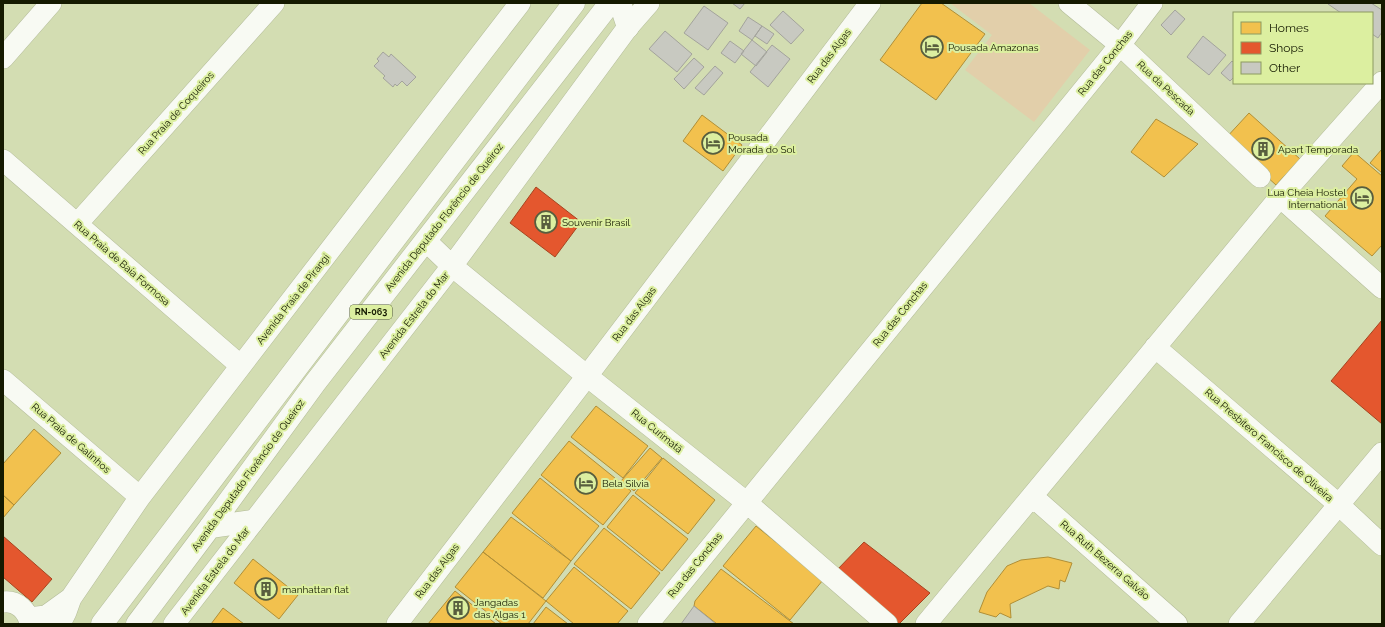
<svg xmlns="http://www.w3.org/2000/svg" width="1385" height="627" font-family="Raleway,sans-serif">
<style>
.grass{fill:#e2cfaa}
.homes{fill:#f2c14e;stroke:#b08f37}
.shops{fill:#e4572e;stroke:#a64520}
.building{fill:#c8c9c1;stroke:#a3a39c}
.lines{fill:none;stroke-linecap:round;stroke-linejoin:round}
.minor-casing{stroke:#b3bb99;stroke-width:22}
.primary-casing{stroke:#b3bb99;stroke-width:23}
.minor{stroke:#f8faf3;stroke-width:21}
.primary{stroke:#f8faf3;stroke-width:22}
.labels{text-anchor:middle;dominant-baseline:central;stroke-width:4;stroke-linejoin:round;paint-order:stroke}
.shield{fill:#dcefa0;stroke:#515a30;stroke-width:1}
.shield-label{font-size:9px;font-weight:bold;fill:#151a00}
.poi-label{font-size:10px;fill:#151a00;stroke:#dcefa0;text-anchor:start}
.street-label{font-size:10px;fill:#151a00;stroke:#dcefa0}
</style>
<rect width="100%" height="100%" fill="#d3ddb2"/>
<path class="grass" d="M950 3H1029L1090 50 1034 122 965 70 992 35Z"/>
<path class="homes" d="M922 3H941L985 34 936 100 880 60Z
M1249 113 1300 159 1276 185 1225 139Z
M702 115 742 145 723 171 683 141Z
M1156 119 1198 144 1164 177 1131 152Z
M1382 149V173L1370 163Z
M1354 152 1382 176V245L1372 256 1325 216 1357 179 1342 166Z
M596 406 648 446 623 478 571 437Z
M34 429 61 453 14 505 3 495V464Z
M569 441 631 491 603 525 541 475Z
M650 448 662 458 634 491 621 481Z
M663 458 715 500 688 534 635 493Z
M540 478 599 526 571 561 512 513Z
M3 495 14 505 3 518Z
M633 495 688 539 662 571 607 527Z
M511 517 571 561 543 598 483 552Z
M756 526 823 580 790 620 723 566Z
M604 528 660 573 631 609 574 564Z
M483 552 546 601 528 624H502L455 587Z
M1048 557 1072 563 1065 582 1060 580 1059 589 1048 586 1010 604 1011 618 1000 613 996 617 979 612 987 592 1007 566 1021 560Z
M253 559 298 595 279 619 234 583Z
M574 567 628 611 617 624H574L546 601Z
M721 569 794 624H717L694 606 695 601Z
M455 591 496 624H428Z
M546 607 568 624H533Z
M223 608 244 624H211Z"/>
<path class="shops" d="M536 187 581 222 555 257 510 223Z
M1382 320V424L1331 381Z
M3 536 52 579 32 602 3 577Z
M864 542 930 593 899 624 836 571Z"/>
<path class="building" d="M732 3H745L740 9Z
M1328 3H1371L1382 10V32L1378 38 1372 34V13H1341L1328 4Z
M704 6 728 23 708 50 684 33Z
M1175 10 1185 19 1171 35 1161 25Z
M783 11 804 30 791 44 770 25Z
M748 17 762 26 752 40 739 31Z
M762 26 774 34 767 44 755 36Z
M665 31 692 54 677 72 649 49Z
M1203 36 1226 55 1209 75 1187 57Z
M752 40 767 52 756 66 741 54Z
M730 41 744 51 735 63 721 53Z
M772 45 790 59 768 87 750 72Z
M383 52 389 57 391 54 416 77 407 86 402 81 397 86 395 84 393 87 383 78 385 76 374 66 379 61 377 59Z
M694 58 704 67 684 89 674 79Z
M1232 61 1234 63V77L1230 81 1221 73Z
M715 66 723 73 704 95 695 88Z
M694 606 716 624H681Z"/>
<g class="lines">
<g class="minor-casing">
<path id="minor" d="M1069 3 1120 45 1260 177
M3 58 51 3
M3 160 241 366
M1280 197 1382 288
M77 224 274 3
M426 241 452 266 587 376 746 502 887 624
M1155 347 1338 504 1382 545
M3 380 140 497
M1032 496 1177 624
M3 602C17 600 28 611 30 624
M29 618 46 616 71 598
M60 624 66 612 71 598 140 497 520 3
M174 624 452 266 628 27 649 3
M397 624 587 376 870 3
M648 624 1120 45 1152 3
M926 624 1280 197 1382 82
M1239 624 1382 453"/>
</g>
<g class="primary-casing">
<path id="primary" d="M620 3 628 27
M210 527 253 521
M102 624 574 3
M137 624 210 527 315 383 610 3"/>
</g>
<use href="#minor" class="minor"/>
<use href="#primary" class="primary"/>
</g>
<defs>
<g id="hotel-ring" transform="scale(1.15)"><circle r="9.5" fill="#dcefa0" stroke="#585e3e" stroke-width="1.5"/><path d="M-6-4.5h1.5V1H6V5H4.5V3h-9V5H-6ZM-4 0a1.8 1.8 0 1 1 3.6 0ZM.5 0V-2.5h3Q6-2.5 6 0Z" fill="#585e3e"/></g>
<g id="building-ring" transform="scale(1.15)"><circle r="9.5" fill="#dcefa0" stroke="#585e3e" stroke-width="1.5"/><path d="M-4-6H4V6H1V3H-1V6H-4ZM-2.5-4.3h1.7v1.8h-1.7ZM.8-4.3h1.7v1.8H.8ZM-2.5-1h1.7V.8h-1.7ZM.8-1h1.7V.8H.8Z" fill="#585e3e"/></g>
</defs>
<g fill-rule="evenodd">
<use href="#hotel-ring" x="932" y="47"/>
<use href="#hotel-ring" x="713" y="143"/>
<use href="#building-ring" x="1263" y="149"/>
<use href="#hotel-ring" x="1362" y="198"/>
<use href="#building-ring" x="546" y="222"/>
<use href="#hotel-ring" x="586" y="483"/>
<use href="#building-ring" x="266" y="589"/>
<use href="#building-ring" x="458" y="608"/>
</g>
<g class="labels">
<rect class="shield" x="350" y="305" width="42" height="14" rx="3"/>
<g class="shield-label">
<text x="371" y="312">RN-063</text>
</g>
<g class="poi-label">
<text x="948" y="47">Pousada Amazonas</text>
<text x="728" y="137">Pousada<tspan x="728" dy="12">Morada do Sol</tspan></text>
<text x="1278" y="149">Apart Temporada</text>
<text x="1346" y="192" text-anchor="end">Lua Cheia Hostel<tspan x="1346" dy="12">International</tspan></text>
<text x="562" y="222">Souvenir Brasil</text>
<text x="602" y="483">Bela Silvia</text>
<text x="282" y="589">manhattan flat</text>
<text x="474" y="602">Jangadas<tspan x="474" dy="12">das Algas 1</tspan></text>
</g>
<g class="street-label">
<text transform="translate(829 56) rotate(-53)">Rua das Algas</text>
<text transform="translate(1105 63) rotate(-51)">Rua das Conchas</text>
<text transform="translate(1166 88) rotate(43)">Rua da Pescada</text>
<text transform="translate(176 113) rotate(-48)">Rua Praia de Coqueiros</text>
<text transform="translate(444 217) rotate(-52)">Avenida Deputado Florêncio de Queiroz</text>
<text transform="translate(122 263) rotate(41)">Rua Praia de Baía Formosa</text>
<text transform="translate(293 299) rotate(-52)">Avenida Praia de Pirangi</text>
<text transform="translate(634 314) rotate(-53)">Rua das Algas</text>
<text transform="translate(900 314) rotate(-51)">Rua das Conchas</text>
<text transform="translate(414 315) rotate(-52)">Avenida Estrela do Mar</text>
<text transform="translate(657 431) rotate(39)">Rua Curimatã</text>
<text transform="translate(71 438) rotate(41)">Rua Praia de Galinhos</text>
<text transform="translate(1269 445) rotate(41)">Rua Presbítero Francisco de Oliveira</text>
<text transform="translate(248 475) rotate(-54)">Avenida Deputado Florêncio de Queiroz</text>
<text transform="translate(1105 560) rotate(41)">Rua Ruth Bezerra Galvão</text>
<text transform="translate(695 565) rotate(-51)">Rua das Conchas</text>
<text transform="translate(215 571) rotate(-53)">Avenida Estrela do Mar</text>
<text transform="translate(437 571) rotate(-53)">Rua das Algas</text>
</g>
</g>
<rect width="1385" height="627" fill="none" stroke="#151a00" stroke-width="8"/>
<rect x="1233" y="12" width="140" height="72" fill="#dcefa0" stroke="#8c9a60"/>
<rect x="1241" y="22" width="20" height="12" fill="#f2c14e" stroke="#8c9a60"/>
<text x="1269" y="32" font-size="12" fill="#151a00">Homes</text>
<rect x="1241" y="42" width="20" height="12" fill="#e4572e" stroke="#8c9a60"/>
<text x="1269" y="52" font-size="12" fill="#151a00">Shops</text>
<rect x="1241" y="62" width="20" height="12" fill="#c8c9c1" stroke="#8c9a60"/>
<text x="1269" y="72" font-size="12" fill="#151a00">Other</text>
</svg>
